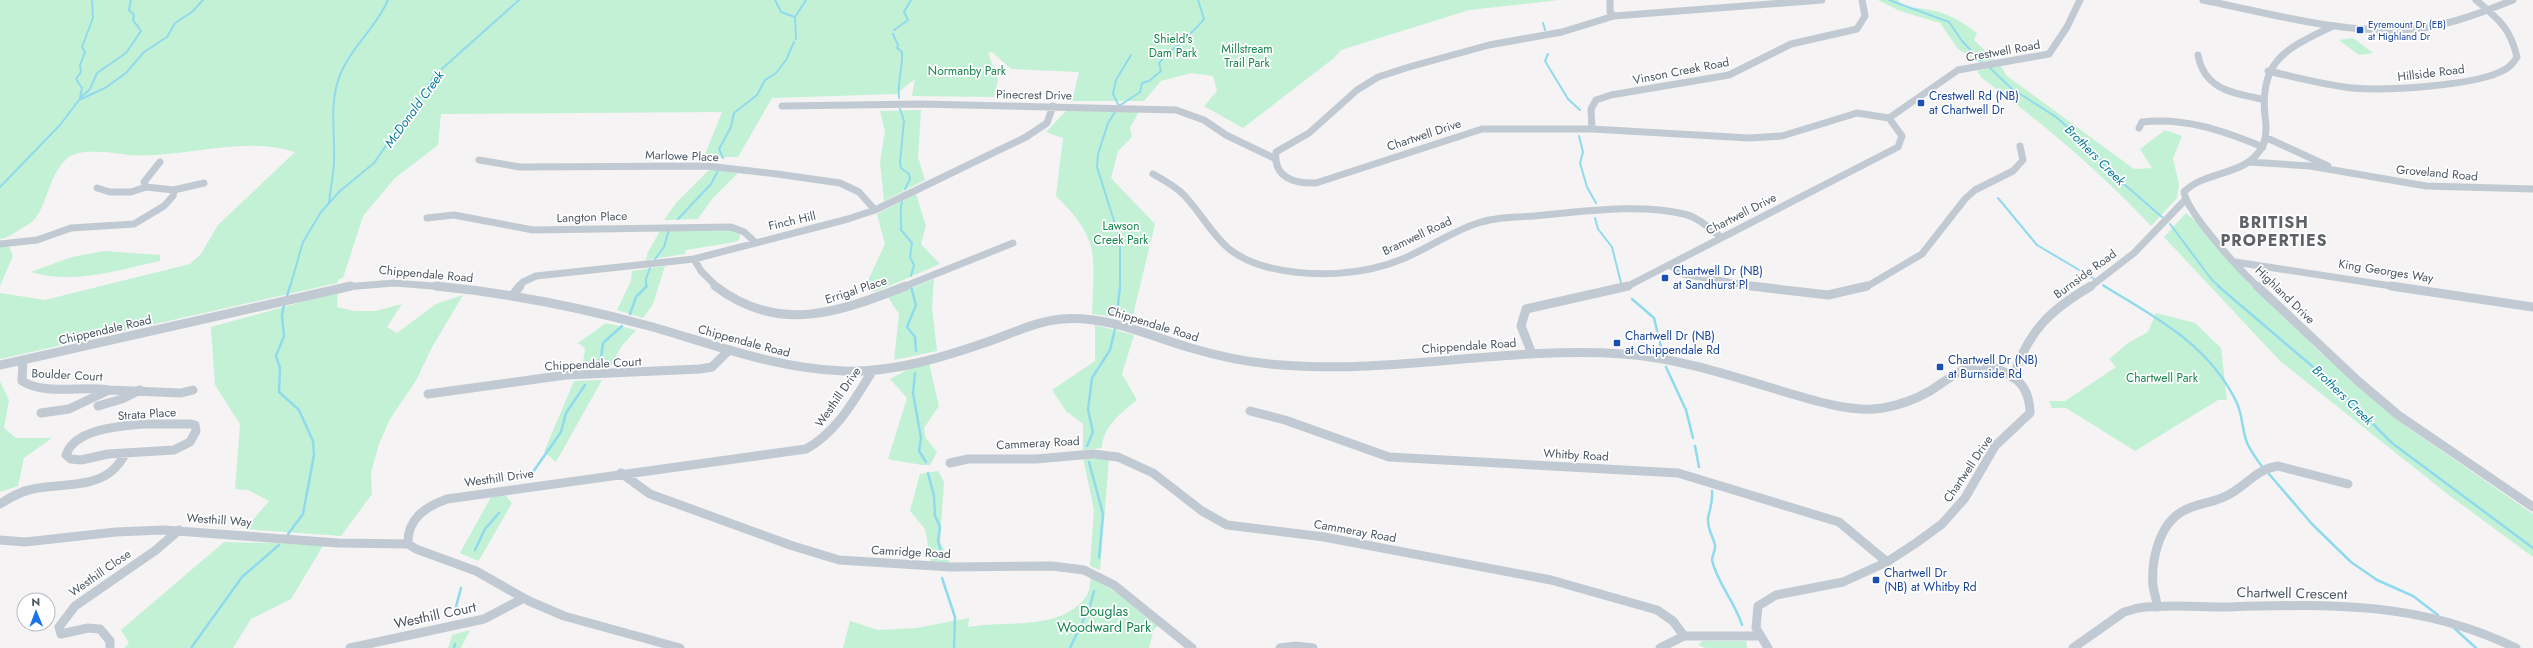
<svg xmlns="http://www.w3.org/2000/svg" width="2533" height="648" font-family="Jost,sans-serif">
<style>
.green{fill:#c3f1d5}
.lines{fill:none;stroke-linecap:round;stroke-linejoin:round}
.stream-far1{stroke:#90daee;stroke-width:2}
.stream{stroke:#90daee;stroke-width:2.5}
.minor-far1{stroke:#c1cad2;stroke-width:7}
.minor{stroke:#c1cad2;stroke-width:9}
.transit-dot{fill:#1a4fb4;stroke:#fff;stroke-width:1.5}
.labels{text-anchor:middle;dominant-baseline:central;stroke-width:3.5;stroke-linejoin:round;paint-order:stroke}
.far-transit-label{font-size:10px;fill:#164399;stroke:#fff;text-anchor:start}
.park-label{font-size:12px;fill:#17864f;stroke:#fff}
.street-label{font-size:12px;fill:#4a5661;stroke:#fff}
.transit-label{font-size:12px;fill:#164399;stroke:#fff;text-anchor:start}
.water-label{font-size:13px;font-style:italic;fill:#0c7c9b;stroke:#fff}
.near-street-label{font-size:14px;fill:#4a5661;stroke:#fff}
.near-park-label{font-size:14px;fill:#17864f;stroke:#fff}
.district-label{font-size:16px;font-weight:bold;letter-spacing:1px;fill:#5f6368;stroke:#fff}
</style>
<rect width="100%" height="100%" fill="#f5f3f3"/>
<path class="green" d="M0 0H1559L1469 10 1341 50 1334 58 1243 128 1204 106 1217 91 1213 76 1191 73 1161 81 1144 101H1072L1079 72 1011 69 992 52 988 53 998 80 994 97 912 96 915 79 896 94 772 98 738 157H704L722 112 441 114 438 145 395 178 363 216 343 278 339 279 337 283 0 359V293L45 300 190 264 201 254 218 225 295 152C241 135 184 159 129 155 115 153 81 148 69 157 49 172 48 204 34 220 30 224 23 227 19 230 12 234 8 238 0 239Z
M1878 0H1898L1904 7C1937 9 1950 13 1977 33L1974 40 1995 60 1978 62 1958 49 1940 23 1900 11Z
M2353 38 2373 53 2359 55 2339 40Z
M2000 65 2007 76 2134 169 2152 168 2140 149 2165 130 2182 136 2173 158 2179 185 2177 198 2151 226C2100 171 2042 123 1982 78L1977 71Z
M921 110 918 157 925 180 884 201 880 162 885 131 880 111Z
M1067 110H1140L1130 128 1132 137 1118 151 1111 178 1155 224 1132 319 1092 314C1094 255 1101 240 1056 196L1063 138 1046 132Z
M710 169 738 173 712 199 698 219 664 220 676 203Z
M916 194 926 226 921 244 940 264 875 292 865 287 885 244 877 214Z
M2186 213 2200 225 2253 288 2322 354 2407 427 2533 514V557L2450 496 2280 361 2164 237Z
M733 230 740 235 739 240 735 242 686 250 685 254 646 260 648 252 660 231Z
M9 246 13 256 0 286V247Z
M104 251 160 255V261C118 270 73 285 31 272L72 257Z
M665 266 653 304 643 318 617 310 631 281 632 271Z
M934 279 932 307 937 351 894 360 899 314 888 297Z
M338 292 337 307 354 311H375L402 304 387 327 397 333 436 304 463 295 431 349 417 379 390 419 379 444 371 472 372 494 341 536 245 529 269 501 248 490 235 489 240 424 215 385 211 327Z
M2156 313 2195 323 2221 348 2227 400H2218L2135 451 2066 408H2052L2049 401H2065L2116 367 2109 359 2128 343 2148 332Z
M606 323 636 330 621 347 608 371H582L585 348 578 343Z
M1095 325 1134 335 1122 374 1137 400C1122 412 1102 427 1102 448L1083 450V424L1066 411 1052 390 1095 361Z
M929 363 939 406 924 428 925 437 937 452 930 465H922L888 459 907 398 890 379 909 369Z
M602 380 556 462 544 452 574 381Z
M0 381 9 400 4 428 16 438H52L24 458 18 486 0 492Z
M1083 458 1109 459 1100 570 1090 566 1094 510Z
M938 471 944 482 940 541 950 563 931 562 925 529 910 511 920 474Z
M505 495 512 503 481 557 478 561 460 553 491 497Z
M224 542 324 544 291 599 251 619 233 648H124L129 643 121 630Z
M1091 577 1117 593 1158 626 1154 629 1149 648H843L850 621 878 630 916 628 969 618 968 627C1006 620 1063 632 1087 595 1090 590 1090 582 1091 577Z
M470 630 461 648H448L452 635Z
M1703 641H1746L1747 648H1706L1698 645Z"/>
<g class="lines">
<path class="stream-far1" d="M775 0 781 12 795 17
M1889 0 1949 22 1962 41 1982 62
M1543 23 1545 30
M894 30 908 20 904 12 911 0
M893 34 898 45 897 48 902 52C903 68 897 83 899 98
M796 39 795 17 806 0
M1548 54 1545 61 1568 99 1580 110
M1989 67 2011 88 2056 117 2088 145 2109 171 2162 217
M80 97 82 88 76 79 81 72 80 65 85 52 82 47 93 18 92 0
M80 98 90 89 97 73 126 53 141 31 133 20 134 15 129 10 131 0
M1119 106 1113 94 1116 80 1131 55
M900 109 904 121 900 162 901 168 909 174 910 179 905 189
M1579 136 1583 152 1580 163 1587 187 1596 203
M723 158 719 149 731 127 734 113 757 95 765 80 776 73 786 60 794 42
M0 187 60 125 79 100 105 88 126 73 144 52 167 37 175 23 192 12 203 0
M1998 198 2037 245 2096 280
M902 200C899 214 902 218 901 230L912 243 910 257 914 265 911 276
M329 203C330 189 334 175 334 160 335 132 329 102 340 75 351 47 376 28 388 0
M1595 218 1598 229 1612 247 1621 283
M678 219 711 184 719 169
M2170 224 2212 280 2220 287
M655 259 664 247 669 230
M2103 285 2106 287
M290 287 303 242 321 212 340 191 374 163 435 75 519 0
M646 287V279L650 268
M1120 287V240L1097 167 1098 154 1108 123 1119 106 1140 92 1142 83 1149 81 1161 71 1159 63C1173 47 1191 36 1204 19L1198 0"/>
<path class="stream" d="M2104 286C2155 317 2208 344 2236 401 2243 414 2242 433 2248 445 2252 453 2258 461 2263 468
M2218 286 2333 384 2392 443 2533 548
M911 287 916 305 907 327 915 337 916 351
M286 299 290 286
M1632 299 1654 318 1661 347
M284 304 282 316 284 336 276 356 280 368 279 392 299 410 313 441 314 455 303 514 288 534
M630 314 636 297 647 286
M1117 314 1120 286
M595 367 601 358 603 343 622 326
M1666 367 1686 410 1693 438
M915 373 913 393 921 438 919 451 926 462
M1087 446 1093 432 1088 410 1092 378 1110 350 1115 329
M1695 446 1699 467
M1089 462 1103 514 1099 558
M533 472 561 432 566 413 585 385
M928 473 934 496 935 516 940 527 938 541 942 555
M2269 474 2312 524 2351 562 2377 580 2413 596 2438 615
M1712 491C1713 502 1710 508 1708 518 1707 529 1713 536 1715 545 1716 550 1712 555 1712 560 1717 583 1735 602 1742 625
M475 550 485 529 499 513
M942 578 955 617 954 648
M454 614 461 588
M2454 628 2476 648
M191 648 242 577 279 545
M454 648 455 644
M1070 648 1090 606 1094 591"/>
<path class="minor-far1" d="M1610 0V12L1614 16
M2203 0C2274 14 2350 37 2423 28 2455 23 2483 12 2513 0
M2198 55C2204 89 2232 93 2262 99
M2268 71C2295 77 2324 85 2352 88 2385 91 2473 86 2502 71 2509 68 2513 64 2517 57 2510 27 2498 19 2476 0
M782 106 921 104 1176 110 1204 120 1226 135 1274 158
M1889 118 1958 70 2049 54 2067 27 2080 0
M2139 128 2142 122C2185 117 2224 131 2263 147
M1592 129 1591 109 1596 100 1611 95 1729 75 1791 44 1857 29 1865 16 1862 0
M2267 138 2328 166
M479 160 520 167 707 166 777 174 840 183 859 192 875 210
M2249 162 2310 166 2426 186 2533 189
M1153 174C1164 180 1175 186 1184 195 1214 228 1218 254 1267 267 1311 278 1363 276 1405 258 1430 247 1453 231 1478 223 1497 217 1515 217 1534 216 1581 212 1638 203 1684 214 1698 217 1710 229 1721 237
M146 187 144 182 160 162
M97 188 110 192H131L146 187 174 190 204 183
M427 218 454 215 533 230 731 227 744 232 755 242
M0 244 37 240 71 228 134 224 164 206 173 196 174 190
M694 259 701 271 717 287
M2235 262 2398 287
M1670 265 1683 274 1757 287
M345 287 394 283 446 287
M519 287 523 282 536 276 694 259 848 219 875 210 1026 137 1047 123 1053 106
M903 287 1013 243
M1626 287 1898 147 1902 136 1889 118 1857 113 1782 136 1749 138 1592 129H1482L1316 183C1294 184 1273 177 1276 152L1309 133 1357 90 1378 77 1409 67 1489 45 1562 32 1614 16 1822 0
M1866 287 1922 254 1965 199 1975 190 2013 171 2023 160 2020 146
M2090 287 2134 253 2185 200
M2258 287C2240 270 2187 213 2184 192 2205 171 2240 176 2258 153 2267 143 2267 129 2265 116 2259 59 2288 48 2333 26"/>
<path class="minor" d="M436 286C508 293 579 307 649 326 713 344 776 369 844 371 893 373 944 357 990 341 1013 333 1037 321 1062 319 1106 315 1150 336 1191 348 1221 357 1251 363 1281 365 1395 374 1509 346 1623 354 1679 358 1732 376 1785 392 1816 401 1851 413 1883 408 1900 405 1916 399 1930 391 1959 372 1977 353 2013 377 2026 386 2030 398 2030 413L1995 446 1965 498 1942 524 1916 543 1887 562 1843 582 1776 595 1758 606 1756 628 1768 648
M715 286C779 335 839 312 906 286
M1751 286 1828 295 1867 286
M2257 286 2358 381 2398 415 2533 507
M2391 286 2533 307
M513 295 520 286
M1532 354 1521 326 1526 309 1628 286
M23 361 22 381C46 396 82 385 109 390
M0 365 351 286
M2013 378C2028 331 2050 310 2091 286
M428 394 566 375 700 369 712 367 728 351
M98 406 122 399 140 390
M1250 411 1285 420 1389 457 1678 473 1839 522 1887 562
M41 413 69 409 109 390 181 393 193 390
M143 424H191L195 425 196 431 190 442 174 450 108 454 81 460 71 459 66 455C74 429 120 426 143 424Z
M950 463 968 459H1036L1093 454 1118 457 1153 473 1202 511 1227 525 1324 537 1551 580 1657 610 1673 621 1684 636
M621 473 650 494 790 545 839 560 951 567 1052 566 1084 570 1114 585 1192 648
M0 504C11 497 21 491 33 489 59 483 95 489 115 468 119 464 123 458 126 453
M0 540 25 542 116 532 164 530 338 543 408 544
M2157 607C2157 600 2154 593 2153 586 2151 560 2159 524 2183 511 2197 503 2213 503 2226 496 2246 487 2255 469 2278 466L2348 484
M110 648V641L100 629 88 628 61 634 59 627 75 606 156 550 179 530
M350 648 484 619 522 599
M680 648 564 616 529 601 476 571 416 549 408 544C407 519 425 507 447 499L806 449C838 431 854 400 873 370
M1280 648 1296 646 1313 648
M1660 648 1684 636H1759
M2073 648 2124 612 2138 608C2168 604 2197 607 2226 607 2330 604 2420 601 2516 648"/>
</g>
<g class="transit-dot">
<rect x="2356" y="26" width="8" height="8" rx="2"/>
<rect x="1917" y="99" width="8" height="8" rx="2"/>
<rect x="1661" y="274" width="8" height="8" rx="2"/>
<rect x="1613" y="339" width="8" height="8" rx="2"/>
<rect x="1936" y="363" width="8" height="8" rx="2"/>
<rect x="1872" y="576" width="8" height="8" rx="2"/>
</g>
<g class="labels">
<g class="far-transit-label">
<text x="2368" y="24">Eyremount Dr (EB)<tspan x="2368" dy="12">at Highland Dr</tspan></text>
</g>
<g class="park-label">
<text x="1173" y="39">Shield's<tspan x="1173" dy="14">Dam Park</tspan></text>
<text x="1247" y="49">Millstream<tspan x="1247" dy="14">Trail Park</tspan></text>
<text x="967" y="71">Normanby Park</text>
<text x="1121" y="226">Lawson<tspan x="1121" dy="14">Creek Park</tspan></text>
<text x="2162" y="378">Chartwell Park</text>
</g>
<g class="street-label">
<text transform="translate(2003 51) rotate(-10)">Crestwell Road</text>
<text transform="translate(1681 71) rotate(-11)">Vinson Creek Road</text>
<text transform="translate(2431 73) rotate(-7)">Hillside Road</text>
<text transform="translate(1034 95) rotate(1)">Pinecrest Drive</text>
<text transform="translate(1424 135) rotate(-18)">Chartwell Drive</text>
<text transform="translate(682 156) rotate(2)">Marlowe Place</text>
<text transform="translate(2437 173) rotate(5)">Groveland Road</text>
<text transform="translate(1741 214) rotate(-27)">Chartwell Drive</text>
<text transform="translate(592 217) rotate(-2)">Langton Place</text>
<text transform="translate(792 221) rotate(-13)">Finch Hill</text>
<text transform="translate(1417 236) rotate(-25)">Bramwell Road</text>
<text transform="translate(2386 271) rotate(9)">King Georges Way</text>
<text transform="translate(426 274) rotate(5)">Chippendale Road</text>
<text transform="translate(2085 274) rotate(-36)">Burnside Road</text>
<text transform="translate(856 290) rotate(-18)">Errigal Place</text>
<text transform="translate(2285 295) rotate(44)">Highland Drive</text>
<text transform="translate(1153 324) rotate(17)">Chippendale Road</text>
<text transform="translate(105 330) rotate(-13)">Chippendale Road</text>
<text transform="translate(744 341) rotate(15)">Chippendale Road</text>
<text transform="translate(1469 346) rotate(-4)">Chippendale Road</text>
<text transform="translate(593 364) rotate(-3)">Chippendale Court</text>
<text transform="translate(67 375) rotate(3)">Boulder Court</text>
<text transform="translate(838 397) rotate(-55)">Westhill Drive</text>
<text transform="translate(147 414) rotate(-4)">Strata Place</text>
<text transform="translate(1038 443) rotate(-3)">Cammeray Road</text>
<text transform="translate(1576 455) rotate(3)">Whitby Road</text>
<text transform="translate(1968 469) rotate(-56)">Chartwell Drive</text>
<text transform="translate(499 478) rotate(-8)">Westhill Drive</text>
<text transform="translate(219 520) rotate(4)">Westhill Way</text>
<text transform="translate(1355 531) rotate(10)">Cammeray Road</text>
<text transform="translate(911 552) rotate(3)">Camridge Road</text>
<text transform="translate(100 573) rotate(-35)">Westhill Close</text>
</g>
<g class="transit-label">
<text x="1929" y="96">Crestwell Rd (NB)<tspan x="1929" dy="14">at Chartwell Dr</tspan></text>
<text x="1673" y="271">Chartwell Dr (NB)<tspan x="1673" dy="14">at Sandhurst Pl</tspan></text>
<text x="1625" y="336">Chartwell Dr (NB)<tspan x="1625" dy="14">at Chippendale Rd</tspan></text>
<text x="1948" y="360">Chartwell Dr (NB)<tspan x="1948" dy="14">at Burnside Rd</tspan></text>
<text x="1884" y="573">Chartwell Dr<tspan x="1884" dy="14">(NB) at Whitby Rd</tspan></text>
</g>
<g class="water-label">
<text transform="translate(414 109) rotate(-54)">McDonald Creek</text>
<text transform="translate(2095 155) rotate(45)">Brothers Creek</text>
<text transform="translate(2343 395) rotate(44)">Brothers Creek</text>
</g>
<g class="near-street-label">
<text transform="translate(2292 593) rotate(1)">Chartwell Crescent</text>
<text transform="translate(435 615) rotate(-12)">Westhill Court</text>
</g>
<g class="near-park-label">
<text x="1104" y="611">Douglas<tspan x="1104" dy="16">Woodward Park</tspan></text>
</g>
<g class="district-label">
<text x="2274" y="222">BRITISH<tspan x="2274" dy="18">PROPERTIES</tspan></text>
</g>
</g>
<g transform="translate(36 612) rotate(359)"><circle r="19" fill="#ffffff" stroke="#b7bbc0"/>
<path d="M0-3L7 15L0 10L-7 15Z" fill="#1a73e8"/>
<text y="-6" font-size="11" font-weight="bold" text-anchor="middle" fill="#4a5661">N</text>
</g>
</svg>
